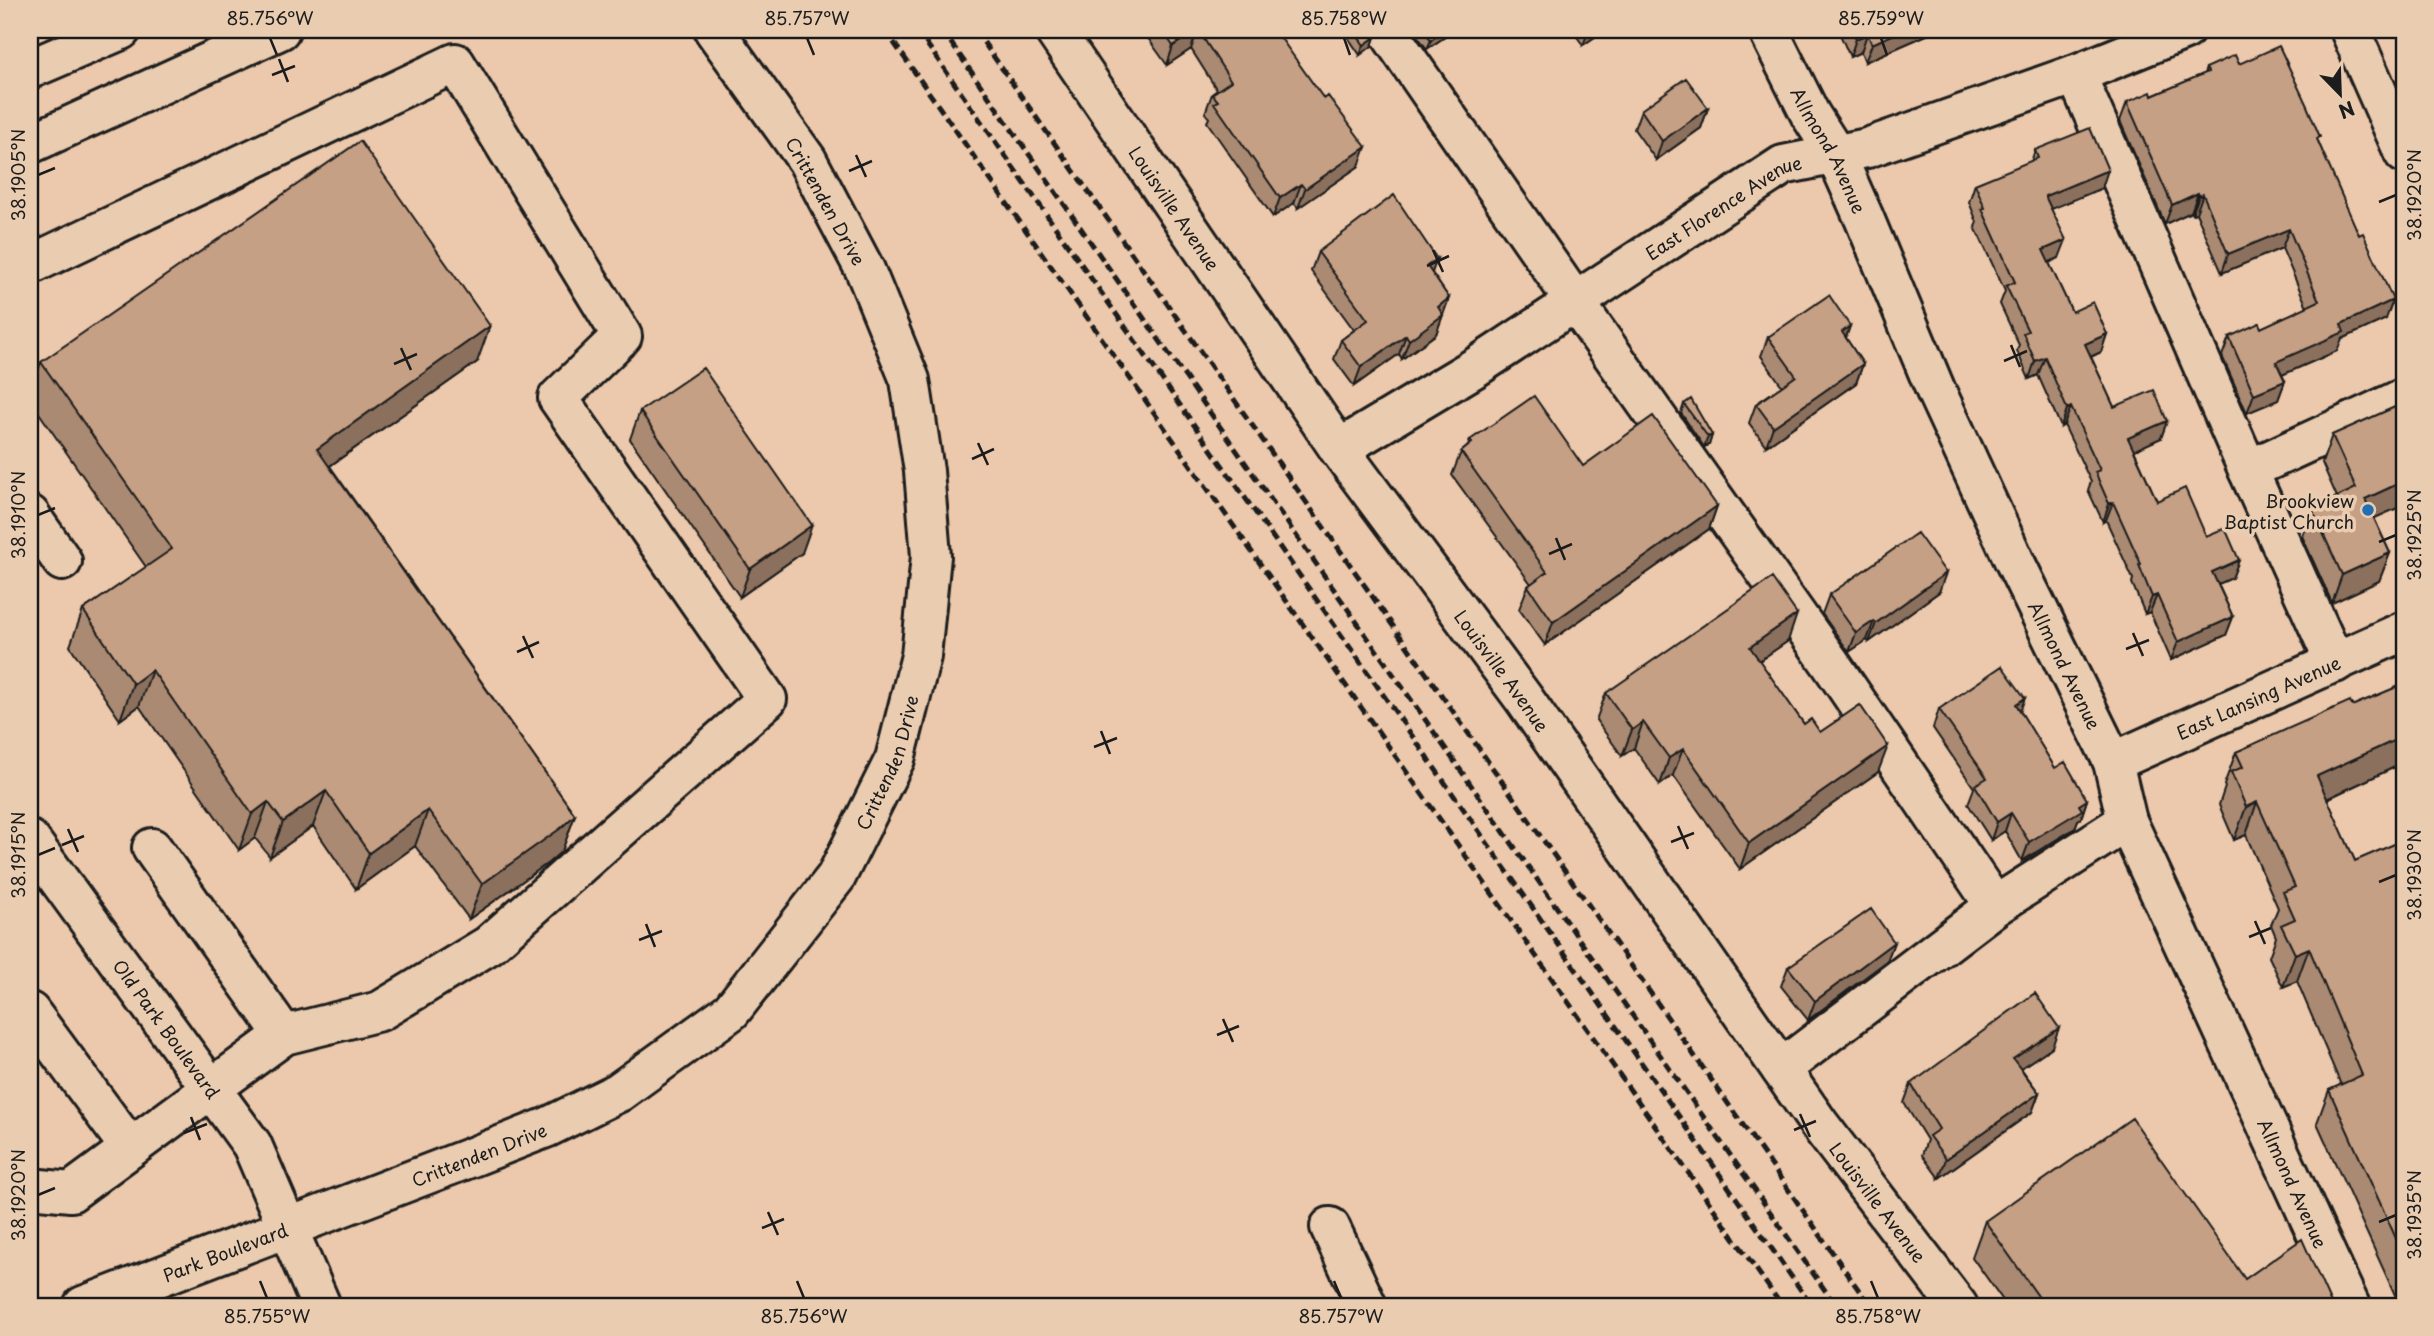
<svg xmlns="http://www.w3.org/2000/svg" width="2434" height="1336" font-family="'Playpen Sans',sans-serif">
<style>
.lines{fill:none;stroke-linecap:round;stroke-linejoin:round}
.minor-casing{stroke:#1c1c1c;stroke-width:44}
.major-casing{stroke:#1c1c1c;stroke-width:44}
.highway-casing{stroke:#1c1c1c;stroke-width:44}
.minor{stroke:#eacdb1;stroke-width:38}
.major{stroke:#eacdb1;stroke-width:38}
.highway{stroke:#eacdb1;stroke-width:38}
.rail{stroke:#1c1c1c;stroke-width:5;stroke-dasharray:10 5;stroke-linecap:butt}
.wall{fill:#aa8a72;stroke:#1c1c1c;stroke-width:2}
.shaded-wall{fill:#8b705d;stroke:#1c1c1c;stroke-width:2}
.building{fill:#c6a085;stroke:#1c1c1c;stroke-width:2}
.ticks{fill:none;stroke:#1c1c1c;stroke-width:2.5}
.poi-dot{fill:#1f6fb2;stroke:#eacdb1;stroke-width:2.5}
.labels{text-anchor:middle;dominant-baseline:central;stroke-width:7;stroke-linejoin:round;paint-order:stroke}
.street-label{font-size:18px;fill:#1c1c1c;stroke:#eacdb1}
.poi-label{font-size:18px;fill:#1c1c1c;stroke:#eacdb1;text-anchor:end}
.neatline{fill:none;stroke:#1c1c1c;stroke-width:2.5}
.ticks-label{font-size:18px;text-anchor:middle;fill:#1c1c1c}
</style>
<rect width="100%" height="100%" fill="#ecc9ac"/>
<filter id="ink" filterUnits="userSpaceOnUse"><feTurbulence type="fractalNoise" baseFrequency=".0143" numOctaves="2"/><feDisplacementMap in="SourceGraphic" scale="14" xChannelSelector="R" yChannelSelector="G"/><feConvolveMatrix kernelMatrix="1 2 1 2 8 2 1 2 1" color-interpolation-filters="sRGB"/></filter>
<g filter="url(#ink)">
<g class="lines">
<g class="minor-casing">
<g id="minor">
<path id="s1" d="M1054 30 1339 449 1524 699 1819 1124 1958 1306"/>
<path d="M1387 30 1575 302 1831 664 1995 906"/>
<path id="s2" d="M1768 30 1810 114 1836 155 1864 218 1936 391 2014 560 2113 762 2127 821 2350 1306"/>
<path d="M2350 30 2404 153"/>
<path d="M2076 74 2248 470 2335 663"/>
<path d="M30 265 455 63 622 336 558 398 767 699 489 945 380 1011 284 1035 71 1192 30 1188"/>
<path id="s3" d="M1339 449 1476 367 1783 165 1867 148 2076 74 2185 30"/>
<path d="M2248 470 2404 398"/>
<path d="M30 515 62 561"/>
<path id="s4" d="M2113 762 2404 631"/>
<path id="s5" d="M30 840 252 1145 321 1306"/>
<path d="M152 848 284 1035"/>
<path d="M30 1012 130 1148"/>
<path d="M1781 1069 1995 906 2127 821"/>
<path d="M1330 1227 1367 1306"/>
</g>
</g>
<g class="major-casing">
<g id="major">
<path id="s6" d="M83 1306 472 1157 548 1127 619 1092 731 1011 836 877 895 759 921 656 931 556 924 471 910 380 865 270 807 160 714 30"/>
</g>
</g>
<g class="highway-casing">
<path id="highway" d="M30 69 121 30
M30 144 280 30"/>
</g>
<use href="#minor" class="minor"/>
<use href="#major" class="major"/>
<use href="#highway" class="highway"/>
<path class="rail" d="M885 30 1782 1306
M917 30 1812 1306
M942 30 1836 1306
M975 30 1870 1306"/>
</g>
<path class="wall" d="M1146 30H1275L1359 166 1298 208 1294 203 1273 217 1207 122 1209 118 1205 113 1212 94 1217 90 1191 49 1167 65 1145 34Z
M1343 30H1372L1375 37 1372 46 1360 55Z
M1413 30H1448L1446 36 1427 49Z
M1572 30H1605L1583 45Z
M1838 30H1938L1865 62 1861 52 1850 57Z
M2239 64 2318 141 2386 319 2342 339 2337 351 2282 375 2285 381 2278 400 2247 413 2222 356 2229 337 2261 328 2307 307 2282 248 2222 273 2196 213 2192 214 2191 212 2165 224 2120 121 2127 102 2152 96 2204 74 2206 68Z
M1708 108 1701 128 1656 160 1634 129 1641 110Z
M2035 150 2102 188 2051 209 2059 258 2049 263 2072 312 2107 334 2101 352 2091 357 2114 407 2167 421 2161 438 2134 450 2157 501 2239 560 2232 578 2218 584 2233 617 2226 635 2171 660 2150 612 2145 614 2132 583 2133 579 2106 520 2103 522 2088 490 2091 482 2064 425 2061 427 2038 375 2029 379 2017 351 2019 345 2000 304 2005 291 1975 227 1977 222 1969 202 1975 184 2031 162Z
M1318 252 1432 273 1449 298 1436 334 1402 359 1399 354 1354 386 1334 359 1341 340 1354 330 1311 271Z
M1850 326 1846 338 1863 364 1856 383 1766 446 1749 423 1756 404 1782 386 1761 356 1768 337Z
M41 362H477L330 466 575 815 562 851 548 863 469 919 415 846 356 889 313 826 270 857 255 838 239 850 139 706 120 720 70 646 83 610 146 567 30 400V394Z
M2404 403V505L2374 518 2390 553 2379 581 2332 603 2302 536 2312 509 2337 497 2322 463 2332 435Z
M1684 404 1712 435 1709 445 1704 447 1681 413Z
M640 411 802 553 740 597 630 439Z
M1470 440 1583 466 1717 506 1709 529 1545 645 1519 609 1528 586 1531 584 1452 475 1461 452 1468 446Z
M1939 592 1869 642 1867 640 1849 652 1822 614 1829 595Z
M1788 641 1759 661 1804 724 1820 732 1878 772 1740 869 1673 775 1660 785 1634 748 1622 756 1596 720 1606 693Z
M2404 684V768L2398 770 2397 766 2327 799 2355 861 2404 840V1306H2400L2317 1123 2329 1090 2341 1085 2297 981 2283 987 2269 957 2276 937 2271 925 2278 908 2246 835 2234 840 2219 805 2225 787 2224 785 2236 752 2352 706Z
M1939 709 2020 711 2055 768 2087 800 2081 818 2078 820 2075 828 2022 861 2005 831 1991 840 1968 804 1974 788 1933 728Z
M1894 942 1887 961 1808 1020 1781 986 1788 967Z
M2052 1047 2021 1068 2039 1093 2032 1112 1939 1178 1922 1155 1927 1140 1904 1103 1911 1084Z
M1985 1221 2245 1279 2332 1306H2007L1972 1257Z"/>
<path class="shaded-wall" d="M1198 30 1191 49 1167 65 1173 46Z
M1445 30H1448L1446 36 1427 49 1431 40Z
M1589 30H1605L1583 45Z
M1903 30H1938L1865 62 1872 44Z
M1867 34 1861 52 1850 57 1856 39Z
M1375 37 1372 46 1360 55 1364 45Z
M1708 108 1701 128 1656 160 1662 141Z
M1366 147 1359 166 1298 208 1305 189Z
M2108 170 2102 188 2039 214 2045 196Z
M1301 184 1294 203 1273 217 1280 198Z
M2198 193 2191 212 2165 224 2172 205Z
M2203 194 2196 213 2192 214 2199 196Z
M2289 229 2282 248 2222 273 2228 254Z
M2066 240 2059 258 2036 268 2043 250Z
M1437 259 1430 278 1427 266Z
M1449 298 1436 334 1402 359 1409 340 1438 307Z
M2393 300 2386 319 2342 339 2337 351 2270 380 2276 362 2341 324Z
M490 326 477 362 304 484 317 449Z
M1850 326 1843 345 1842 332Z
M2107 334 2101 352 2079 362 2085 344Z
M1406 335 1399 354 1354 386 1361 367Z
M2045 357 2038 375 2029 379 2035 361Z
M1863 364 1856 383 1766 446 1773 427Z
M2285 381 2278 400 2247 413 2254 394Z
M2071 407 2064 425 2061 427 2067 409Z
M2167 421 2161 438 2122 456 2128 438Z
M1712 435 1709 445 1704 447 1708 437Z
M2404 481V505L2355 527 2365 499Z
M2113 502 2106 520 2103 522 2109 504Z
M1717 506 1709 529 1545 645 1553 622Z
M812 525 802 553 740 597 750 569Z
M2390 553 2379 581 2332 603 2342 575Z
M2239 560 2232 578 2205 590 2212 572Z
M1946 573 1939 592 1869 642 1876 623Z
M2157 595 2150 612 2145 614 2152 597Z
M1797 614 1788 641 1740 674 1750 647Z
M2233 617 2226 635 2171 660 2178 642Z
M1874 621 1867 640 1849 652 1856 633Z
M152 670 139 706 120 720 133 684Z
M2025 698 2018 717 2016 704Z
M1643 722 1634 748 1622 756 1632 730Z
M2404 736V746L2397 766 2305 809 2317 776Z
M1888 746 1878 772 1740 869 1749 843Z
M1683 749 1673 775 1660 785 1669 758Z
M2404 755V768L2398 770Z
M326 791 313 826 270 857 283 822Z
M2087 800 2081 818 2078 820 2075 828 2022 861 2029 842 2079 805Z
M268 802 255 838 239 850 252 814Z
M2257 802 2246 835 2234 840 2246 807Z
M428 810 415 846 356 889 369 853Z
M2011 813 2005 831 1991 840 1997 822Z
M575 815 562 851 548 863 469 919 482 884Z
M1894 942 1887 961 1808 1020 1815 1001Z
M2309 948 2297 981 2283 987 2295 954Z
M2059 1028 2052 1047 2006 1078 2013 1059Z
M2039 1093 2032 1112 1939 1178 1946 1159Z"/>
<path class="building" d="M1162 30H1275L1324 99 1328 96 1366 147 1305 189 1301 184 1280 198 1214 103 1218 101 1212 94 1231 81 1198 30 1173 46Z
M1353 30H1372L1375 37 1364 45Z
M1424 30H1445L1431 40Z
M1852 30H1903L1872 44 1867 34 1856 39Z
M2279 46 2307 106 2320 137 2317 139 2359 235 2363 233 2393 300 2341 324 2344 332 2276 362 2285 381 2254 394 2229 337 2259 323 2261 328 2319 301 2289 229 2228 254 2203 194 2199 196 2198 193 2172 205 2127 102 2151 92 2152 96 2208 72 2206 68 2235 55 2239 64Z
M1686 78 1708 108 1662 141 1641 110Z
M2090 128 2108 170 2045 196 2066 240 2043 250 2072 312 2093 302 2107 334 2085 344 2114 407 2154 390 2167 421 2128 438 2157 501 2185 488 2206 536 2225 528 2239 560 2212 572 2233 617 2178 642 2157 595 2152 597 2139 565 2141 564 2113 502 2109 504 2095 472 2100 470 2071 407 2067 409 2045 357 2035 361 2023 333 2028 331 2006 286 2015 282 1982 209 1985 208 1975 184 2038 158 2035 150Z
M360 141 490 326 317 449 575 815 561 828 482 884 428 810 369 853 326 791 283 822 268 802 252 814 152 670 133 684 83 610 172 549 41 362Z
M1394 195 1437 259 1427 266 1449 298 1438 307 1443 315 1409 340 1406 335 1361 367 1341 340 1368 320 1318 252Z
M1829 295 1850 326 1842 332 1863 364 1773 427 1756 404 1796 376 1768 337Z
M703 368 812 525 750 569 640 411Z
M1534 396 1583 466 1653 416 1717 506 1553 622 1528 586 1547 572 1461 452 1472 443 1470 440Z
M1691 399 1712 435 1708 437 1684 404Z
M2404 403V481L2365 499 2390 553 2342 575 2312 509 2356 488 2332 435Z
M1917 533 1946 573 1876 623 1874 621 1856 633 1829 595Z
M1772 578 1797 614 1750 647 1804 724 1811 719 1820 732 1860 705 1888 746 1749 843 1683 749 1669 758 1643 722 1632 730 1606 693Z
M2002 666 2025 698 2016 704 2055 768 2065 762 2087 800 2079 805 2082 810 2029 842 2011 813 1997 822 1975 785 1987 778 1939 709Z
M2404 684V736L2317 776 2355 861 2404 840V1256L2329 1090 2362 1075 2309 948 2295 954 2281 925 2295 919 2283 892 2295 887 2257 802 2246 807 2231 772 2243 767 2236 752 2350 701 2352 706Z
M1871 909 1894 942 1815 1001 1788 967Z
M2035 993 2059 1028 2013 1059 2039 1093 1946 1159 1929 1136 1939 1129 1911 1084Z
M2132 1118 2245 1279 2302 1239 2332 1306H2045L1985 1221Z"/>
</g>
<path class="ticks" d="M270 38 277 55M807 38 814 55M1344 38 1350 55M1881 38 1887 55M279 59 288 82M272 75 295 66M856 155 866 177M849 171 872 161M38 175 55 168M2379 202 2396 195M1433 250 1443 272M1427 266 1449 256M2011 345 2020 367M401 348 411 370M2004 361 2027 351M394 364 417 354M978 443 988 465M972 459 994 449M38 515 55 508M1556 538 1565 560M2379 542 2396 535M1549 554 1572 544M2133 633 2143 656M523 636 533 658M2126 649 2149 640M517 652 539 642M1101 731 1110 754M1094 747 1117 738M1678 826 1688 849M68 829 78 852M1671 842 1694 833M62 845 84 836M38 855 55 848M2379 882 2396 875M2255 921 2265 944M646 924 655 947M2249 937 2271 928M639 940 662 931M1223 1019 1233 1042M1217 1035 1239 1026M1800 1114 1810 1137M191 1117 200 1140M1794 1130 1816 1121M184 1133 207 1124M38 1195 55 1188M768 1212 778 1235M2379 1222 2396 1215M762 1228 784 1219M260 1281 267 1298M797 1281 804 1298M1334 1281 1341 1298M1871 1281 1878 1298"/>
<circle class="poi-dot" cx="2368" cy="510" r="7"/>
<g class="labels">
<g class="street-label">
<text stroke="none"><textPath href="#s2" startOffset="135">Allmond Avenue</textPath></text>
<text transform="translate(826 201) rotate(61)">Crittenden Drive</text>
<text stroke="none"><textPath href="#s1" startOffset="215">Louisville Avenue</textPath></text>
<text stroke="none"><textPath href="#s3" startOffset="455">East Florence Avenue</textPath></text>
<text stroke="none"><textPath href="#s2" startOffset="702">Allmond Avenue</textPath></text>
<text stroke="none"><textPath href="#s1" startOffset="782">Louisville Avenue</textPath></text>
<text stroke="none"><textPath href="#s4" startOffset="159">East Lansing Avenue</textPath></text>
<text stroke="none"><textPath href="#s6" startOffset="1012">Crittenden Drive</textPath></text>
<text stroke="none"><textPath href="#s5" startOffset="233">Old Park Boulevard</textPath></text>
<text stroke="none"><textPath href="#s6" startOffset="424">Crittenden Drive</textPath></text>
<text stroke="none"><textPath href="#s2" startOffset="1269">Allmond Avenue</textPath></text>
<text stroke="none"><textPath href="#s1" startOffset="1433">Louisville Avenue</textPath></text>
<text stroke="none"><textPath href="#s6" startOffset="152">Park Boulevard</textPath></text>
</g>
<g class="poi-label">
<text x="2354" y="500">Brookview<tspan x="2354" dy="21">Baptist Church</tspan></text>
</g>
</g>
<rect width="2434" height="1336" fill="none" stroke="#eacdb1" stroke-width="77"/>
<g transform="translate(2340 94) rotate(157)" stroke="#eacdb1" stroke-width="5" paint-order="stroke">
<path d="M0-5L12 26L0 18L-12 26Z" fill="#1c1c1c"/>
<text y="-10" font-size="19" font-weight="bold" text-anchor="middle" fill="#1c1c1c">N</text>
</g>
<rect x="38" y="38" width="2358" height="1260" class="neatline"/>
<g class="ticks-label">
<text x="270" y="25">85.756°W</text>
<text x="807" y="25">85.757°W</text>
<text x="1344" y="25">85.758°W</text>
<text x="1881" y="25">85.759°W</text>
<text transform="translate(19 175) rotate(-90)" y="6">38.1905°N</text>
<text transform="translate(2415 195) rotate(-90)" y="6">38.1920°N</text>
<text transform="translate(19 515) rotate(-90)" y="6">38.1910°N</text>
<text transform="translate(2415 535) rotate(-90)" y="6">38.1925°N</text>
<text transform="translate(19 855) rotate(-90)" y="6">38.1915°N</text>
<text transform="translate(2415 875) rotate(-90)" y="6">38.1930°N</text>
<text transform="translate(19 1195) rotate(-90)" y="6">38.1920°N</text>
<text transform="translate(2415 1215) rotate(-90)" y="6">38.1935°N</text>
<text x="267" y="1323">85.755°W</text>
<text x="804" y="1323">85.756°W</text>
<text x="1341" y="1323">85.757°W</text>
<text x="1878" y="1323">85.758°W</text>
</g>
</svg>
